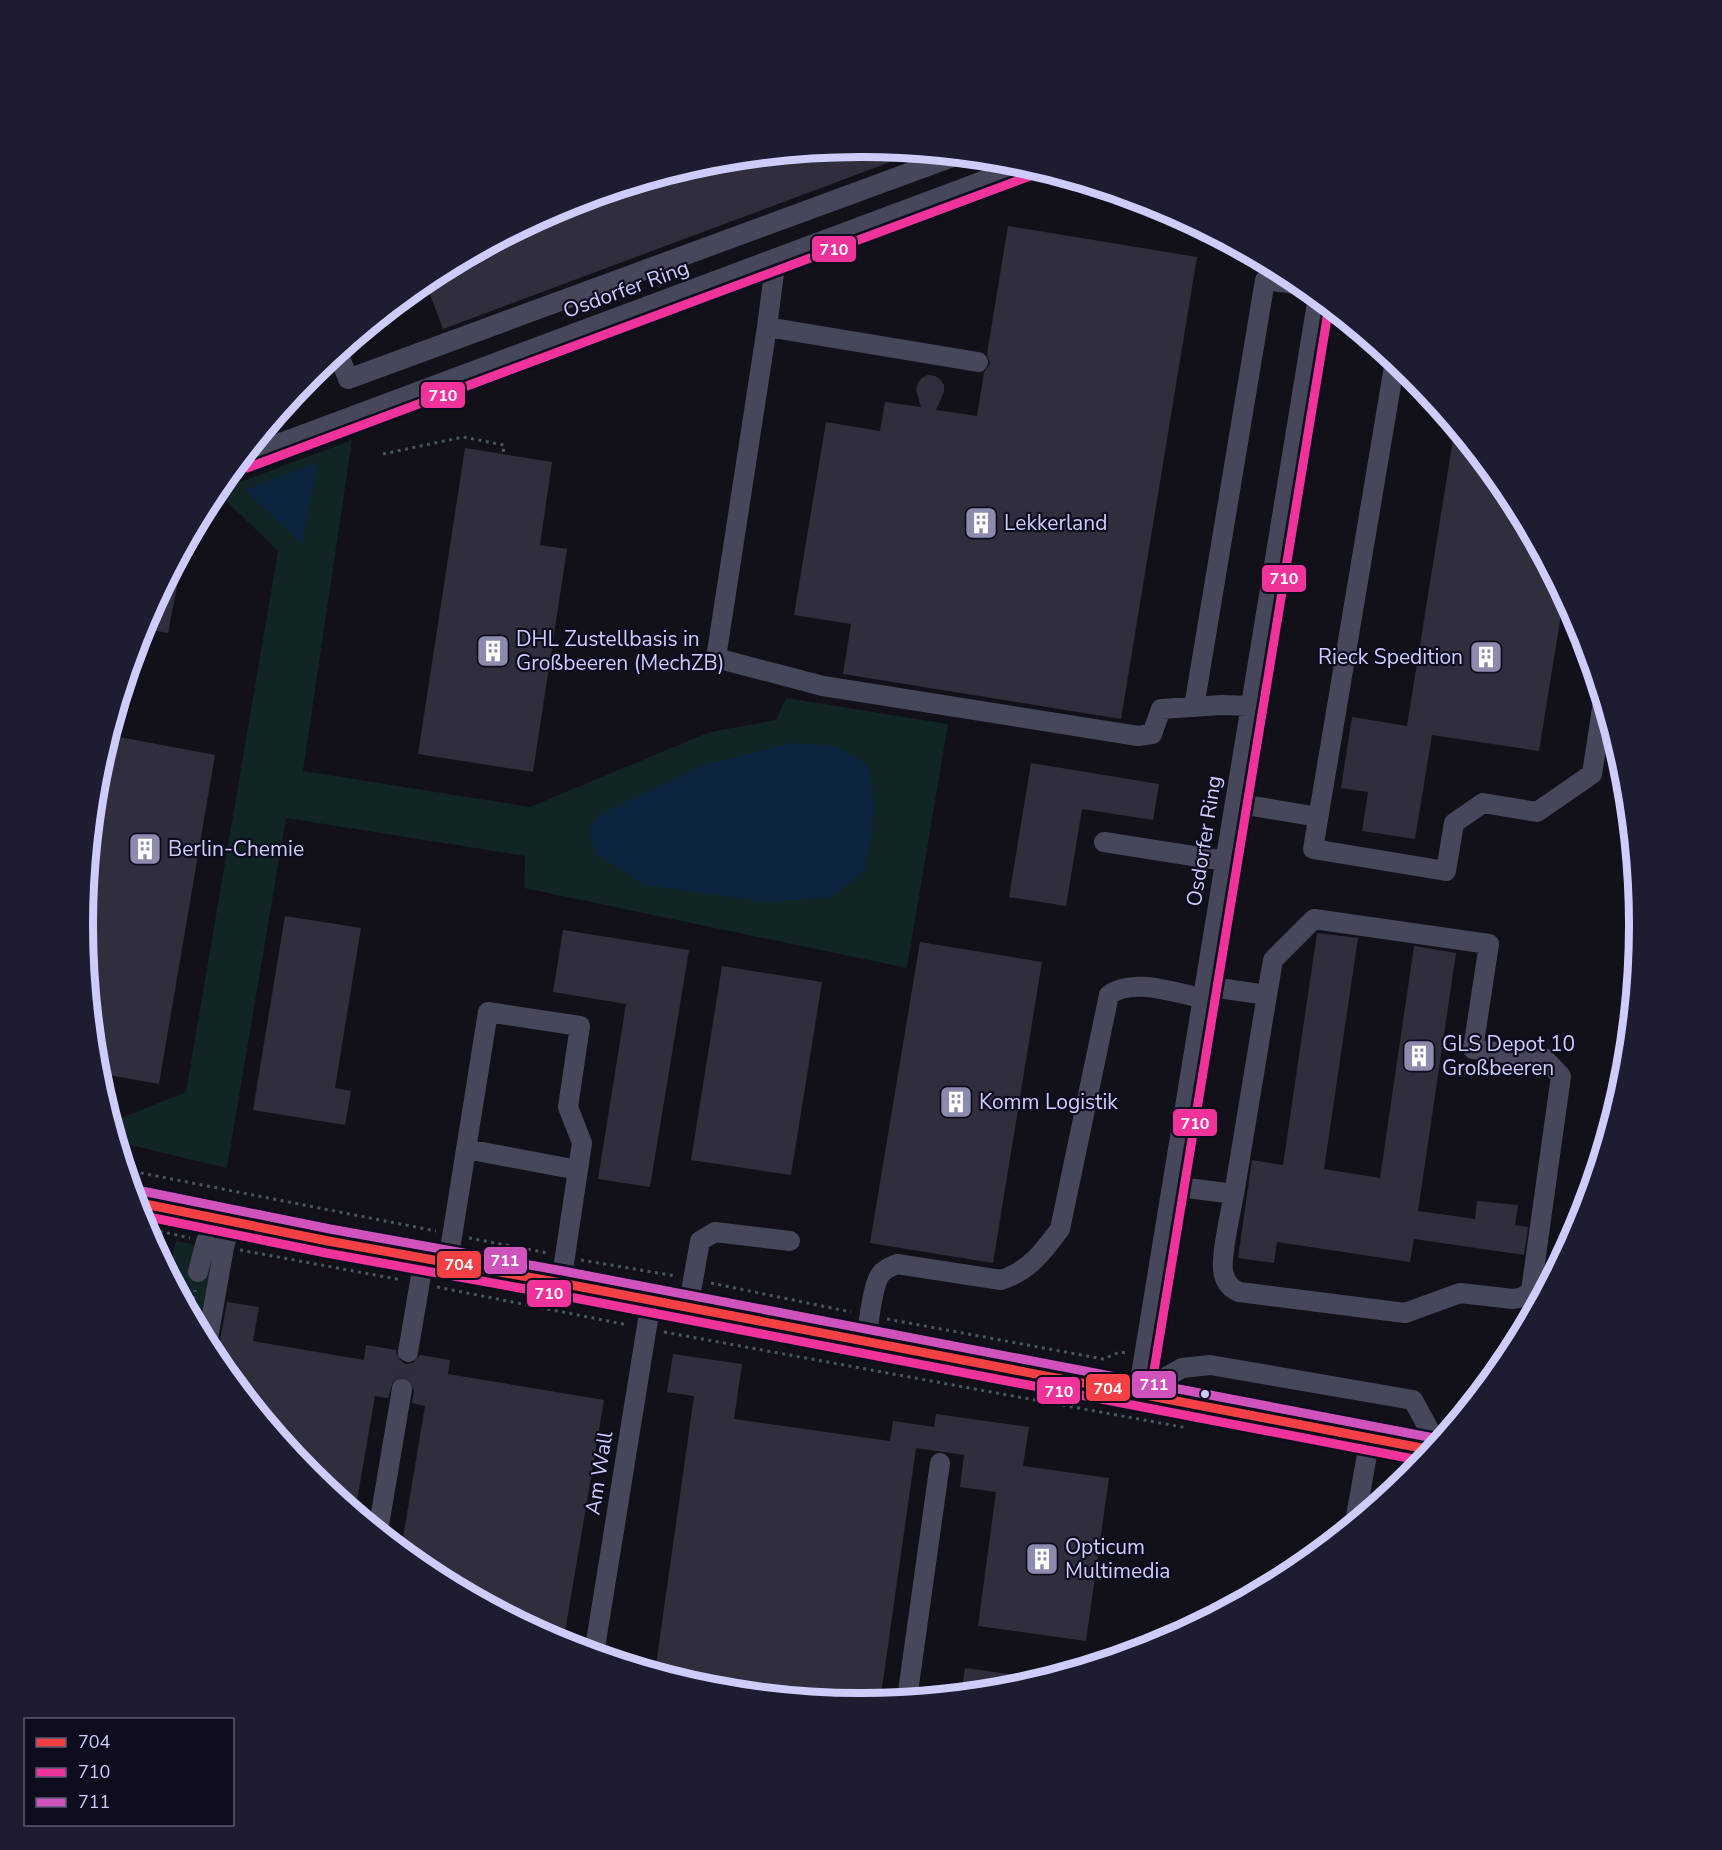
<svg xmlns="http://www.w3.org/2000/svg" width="1722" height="1850" font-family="'Nunito Sans',sans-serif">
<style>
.green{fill:#102524}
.water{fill:#0d243e}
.building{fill:#302e3c}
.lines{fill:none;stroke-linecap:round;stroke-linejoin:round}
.minor-tunnel{stroke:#2e2d3c;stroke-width:20;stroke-dasharray:20 10;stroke-linecap:butt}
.path{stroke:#475661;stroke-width:3;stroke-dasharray:3 4.5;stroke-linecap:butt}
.minor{stroke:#46475b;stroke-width:20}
.bus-1-casing{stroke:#0e0d1e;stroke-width:14}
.bus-2-casing{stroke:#0e0d1e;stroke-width:14}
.bus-3-casing{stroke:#0e0d1e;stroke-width:14}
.bus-1{stroke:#f44045;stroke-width:9}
.bus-2{stroke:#ef339a;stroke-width:9}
.bus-3{stroke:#d052bc;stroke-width:9}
.bus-dot{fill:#cdccfd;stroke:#0e0d1e;stroke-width:2}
.labels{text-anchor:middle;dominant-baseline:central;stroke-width:4.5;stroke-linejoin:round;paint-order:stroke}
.street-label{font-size:21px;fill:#cdccfd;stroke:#0e0d1e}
.poi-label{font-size:21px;fill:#cdccfd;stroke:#0e0d1e;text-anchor:start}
.rim{fill:none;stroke:#cdccfd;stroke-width:8}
.line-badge{stroke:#0e0d1e;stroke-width:2}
.badge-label{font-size:16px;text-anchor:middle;font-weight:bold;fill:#fff}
</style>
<rect width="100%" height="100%" fill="#12111a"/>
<path class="green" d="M352 440 303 771 530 807 710 732 776 720 786 698 948 724 907 968 524 888 525 856 286 818 227 1168 117 1142 111 1122 186 1092 278 551 216 491Z
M176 1241 216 1249 201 1334 169 1273Z"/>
<path class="water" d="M318 462 302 544 245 490Z
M791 743 838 747 869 766 875 808 865 871 831 897 766 902 645 885 595 854 588 829 600 814 700 766Z"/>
<path class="building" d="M861 147 917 152 443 329 425 281 563 206 709 161Z
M1008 226 1197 257 1121 719 843 674 851 624 794 615 826 422 880 431 885 402 921 407 916 390 918 383 922 378 928 375 935 376 940 379 944 385V392L936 410 977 416 984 372 990 363 987 354Z
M1455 427 1508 493 1564 596 1539 751 1432 735 1415 839 1362 831 1368 792 1341 788 1352 717 1407 726Z
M465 448 552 462 540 545 567 549 533 772 418 754Z
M180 555 183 556 168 633 141 628Z
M109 735 215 755 159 1084 97 1073 82 925 98 773Z
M1031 763 1159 784 1153 820 1082 809 1066 906 1009 897Z
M285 916 361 928 335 1088 351 1091 345 1125 253 1110Z
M563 930 689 950 650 1187 598 1179 626 1004 553 992Z
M1317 933 1358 938 1324 1169 1380 1178 1414 946 1456 953 1418 1211 1475 1219 1477 1201 1518 1205 1515 1225 1528 1227 1524 1255 1414 1239 1410 1262 1277 1242 1274 1263 1238 1258 1252 1160 1283 1165Z
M920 942 1042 962 993 1263 870 1243Z
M722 966 822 982 791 1175 691 1160Z
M227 1302 259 1307 253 1341 364 1360 366 1345 396 1350 397 1357 405 1364 413 1363 420 1355 450 1360 448 1374 604 1400 563 1644 428 1572 401 1550 425 1406 412 1403 414 1390 410 1380 403 1377 393 1381 388 1398 375 1396 355 1512 310 1475 214 1357 212 1355 219 1346Z
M673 1354 742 1364 734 1419 890 1441 893 1421 934 1427 936 1414 1029 1427 1023 1466 1109 1478 1086 1641 978 1626 996 1492 960 1487 964 1455 916 1448 880 1702 861 1703 709 1688 655 1672 694 1396 667 1392Z
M965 1668 1046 1679 1013 1689 961 1694Z"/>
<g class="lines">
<path class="minor-tunnel" d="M402 1389 408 1352"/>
<path class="path" d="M383 454 463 437 504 445 503 454
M126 1170 436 1231
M145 1228 190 1238
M469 1238 548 1253
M240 1250 402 1280
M581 1260 675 1276
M711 1283 851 1312
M437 1287 628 1325
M191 1314 195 1290
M887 1319 1103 1359 1120 1352 1127 1353
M664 1332 1182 1427 1183 1420"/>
<path class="minor" d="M1146 204 1161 207
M776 258 767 327 716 658 823 686 1138 736 1152 734 1161 709 1222 705 1251 706
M767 327 978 362
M338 352 348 379 955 156
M1395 361 1313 849 1446 871 1454 823 1483 803 1537 812 1592 774 1603 702
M243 457 1026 165
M1194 707 1265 280 1303 285
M1235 803 1318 817
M1104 842 1225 861
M466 1149 578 1170
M1172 1186 1234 1194 1267 995 1205 986
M1234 1194C1231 1211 1219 1262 1224 1275 1226 1283 1232 1289 1239 1292L1405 1313 1460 1293 1513 1299 1523 1297 1531 1291 1561 1076 1544 1058 1473 1049 1489 944 1314 919 1273 960 1267 995
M135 1202 328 1241 561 1283 1432 1450
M448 1262 488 1012 580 1026 568 1107 582 1143 561 1283
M198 1272 206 1241
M688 1308 700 1241 715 1232 790 1241
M866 1343C868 1327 872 1287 880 1275 884 1269 890 1267 897 1264L1001 1280C1029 1271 1043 1252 1060 1229L1109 995C1133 977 1174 993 1203 998
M207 1344 224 1247 231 1222
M408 1352 424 1258
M1138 1393 1318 297
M1138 1393 1182 1368 1210 1365 1413 1400 1437 1444
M1355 1522 1370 1438
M378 1531 402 1389
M594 1654 651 1301
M907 1699 940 1463"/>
<g class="bus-1-casing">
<path id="bus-1" d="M135 1202 328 1241 561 1283 1432 1450"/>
</g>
<g class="bus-2-casing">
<path id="bus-2" d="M247 468 1030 176
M139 1215 326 1253 559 1295 1424 1461
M1150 1395 1329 306"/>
</g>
<g class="bus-3-casing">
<path id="bus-3" d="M137 1190 330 1229 563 1271 1434 1438"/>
</g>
<use href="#bus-1" class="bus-1"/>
<use href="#bus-2" class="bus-2"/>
<use href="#bus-3" class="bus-3"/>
</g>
<defs>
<g id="building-square" transform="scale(1.725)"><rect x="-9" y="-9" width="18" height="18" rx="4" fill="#8c8bae" stroke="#0e0d1e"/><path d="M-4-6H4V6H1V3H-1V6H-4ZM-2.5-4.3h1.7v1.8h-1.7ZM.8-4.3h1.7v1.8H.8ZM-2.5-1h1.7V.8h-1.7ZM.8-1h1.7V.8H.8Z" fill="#fff"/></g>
</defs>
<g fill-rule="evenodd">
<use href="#building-square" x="981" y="523"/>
<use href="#building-square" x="493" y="651"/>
<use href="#building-square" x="1486" y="657"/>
<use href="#building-square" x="145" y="849"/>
<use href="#building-square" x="1419" y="1056"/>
<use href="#building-square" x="956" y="1102"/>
<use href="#building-square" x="1042" y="1559"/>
</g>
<circle class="bus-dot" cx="1205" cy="1394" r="5"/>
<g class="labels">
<g class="street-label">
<text transform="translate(626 289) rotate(-20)">Osdorfer Ring</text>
<text transform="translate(1204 841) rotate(-81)">Osdorfer Ring</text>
<text transform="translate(599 1473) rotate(-81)">Am Wall</text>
</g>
<g class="poi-label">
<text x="1004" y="523">Lekkerland</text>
<text x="516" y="639">DHL Zustellbasis in<tspan x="516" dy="24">Großbeeren (MechZB)</tspan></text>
<text x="1463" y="657" text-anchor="end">Rieck Spedition</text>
<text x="168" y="849">Berlin-Chemie</text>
<text x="1442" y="1044">GLS Depot 10<tspan x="1442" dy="24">Großbeeren</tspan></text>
<text x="979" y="1102">Komm Logistik</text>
<text x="1065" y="1547">Opticum<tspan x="1065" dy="24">Multimedia</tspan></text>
</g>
</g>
<path d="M0 0H1722V1850H0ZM93 925a768 768 0 1 1 1536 0a768 768 0 1 1-1536 0Z" fill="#1d1c30" fill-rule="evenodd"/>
<path class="rim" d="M93 925a768 768 0 1 1 1536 0a768 768 0 1 1-1536 0Z"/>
<g class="line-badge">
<rect x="811" y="235" width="46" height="28" rx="6" fill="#ef339a"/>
<rect x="420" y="381" width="46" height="28" rx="6" fill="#ef339a"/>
<rect x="1261" y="564" width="46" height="29" rx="6" fill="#ef339a"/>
<rect x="1172" y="1108" width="46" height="29" rx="6" fill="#ef339a"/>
<rect x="483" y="1246" width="45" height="29" rx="6" fill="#d052bc"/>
<rect x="436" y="1250" width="46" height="29" rx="6" fill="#f44045"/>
<rect x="526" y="1279" width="46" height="29" rx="6" fill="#ef339a"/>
<rect x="1131" y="1370" width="46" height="29" rx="6" fill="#d052bc"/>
<rect x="1085" y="1373" width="46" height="29" rx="6" fill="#f44045"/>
<rect x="1036" y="1376" width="45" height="29" rx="6" fill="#ef339a"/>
</g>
<g class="badge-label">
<text x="834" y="255">710</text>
<text x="443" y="401">710</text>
<text x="1284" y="584">710</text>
<text x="1195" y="1129">710</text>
<text x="505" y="1266">711</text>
<text x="459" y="1270">704</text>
<text x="549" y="1299">710</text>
<text x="1154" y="1390">711</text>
<text x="1108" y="1394">704</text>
<text x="1059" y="1397">710</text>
</g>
<rect x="24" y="1718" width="210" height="108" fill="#0e0d1e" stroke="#5a5977" stroke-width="1.5"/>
<rect x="36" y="1738" width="30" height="9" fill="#f44045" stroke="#5a5977" stroke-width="1.5"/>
<text x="78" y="1748" font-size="18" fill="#cdccfd">704</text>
<rect x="36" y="1768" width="30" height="9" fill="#ef339a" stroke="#5a5977" stroke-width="1.5"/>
<text x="78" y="1778" font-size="18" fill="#cdccfd">710</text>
<rect x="36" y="1798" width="30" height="9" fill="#d052bc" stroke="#5a5977" stroke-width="1.5"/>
<text x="78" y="1808" font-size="18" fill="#cdccfd">711</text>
</svg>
